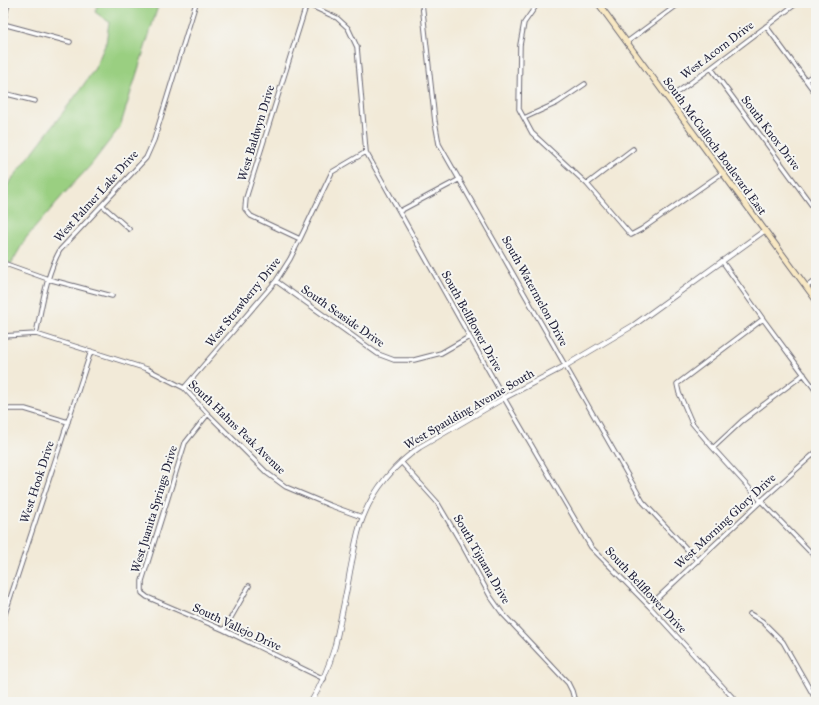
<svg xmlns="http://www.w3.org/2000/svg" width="819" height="705" font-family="'IM FELL Great Primer',serif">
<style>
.green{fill:#9acf81;stroke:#5e785e}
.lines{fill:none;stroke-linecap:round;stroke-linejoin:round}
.minor-casing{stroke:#6b6872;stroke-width:5.5}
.tertiary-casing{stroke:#6b6872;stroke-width:6}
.secondary-casing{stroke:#6b6872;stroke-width:7}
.minor{stroke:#fff;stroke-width:3.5}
.tertiary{stroke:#fff;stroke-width:4.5}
.secondary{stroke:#f8e8c3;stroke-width:5}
.labels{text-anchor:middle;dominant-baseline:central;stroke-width:4;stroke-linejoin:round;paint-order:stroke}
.street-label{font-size:12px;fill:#22223b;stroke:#f6f6f2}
</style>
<rect width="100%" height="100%" fill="#f6f6f2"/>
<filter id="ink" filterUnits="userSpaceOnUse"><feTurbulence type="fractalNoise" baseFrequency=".025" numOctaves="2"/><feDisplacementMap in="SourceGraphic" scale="8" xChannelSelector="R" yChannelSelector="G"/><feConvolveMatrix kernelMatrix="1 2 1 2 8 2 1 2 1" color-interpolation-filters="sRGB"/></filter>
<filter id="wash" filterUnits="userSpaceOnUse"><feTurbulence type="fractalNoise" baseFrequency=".012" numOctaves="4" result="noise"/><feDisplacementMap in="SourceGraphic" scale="16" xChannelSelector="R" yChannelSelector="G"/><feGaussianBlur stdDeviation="0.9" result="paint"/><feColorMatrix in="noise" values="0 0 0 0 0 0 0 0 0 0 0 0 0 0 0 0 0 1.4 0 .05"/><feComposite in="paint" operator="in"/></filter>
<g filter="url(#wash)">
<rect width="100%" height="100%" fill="#f2ead8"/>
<path class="green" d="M98 3H159L120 127 90 166 63 195 26 238 11 264 3 260V191L80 90 95 68 106 43 109 22 95 12Z"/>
</g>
<g filter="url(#ink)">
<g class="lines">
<g class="minor-casing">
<path id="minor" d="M422 3 435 122 439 144 643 502 698 561
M538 3 524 23 520 45 519 109 532 133 587 184 631 235 642 229 722 173
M307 4 337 18 348 28 357 47 366 152 504 398 591 547 649 606 735 700 738 702
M3 23 8 3
M3 24 70 42
M766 26 816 94
M627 42 680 3
M711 68 816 211
M806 80 816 73
M3 93 35 101
M668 99 711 68 797 3
M524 118 557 103 585 84
M587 184 633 149
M102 205 129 229
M400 211 460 179
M300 239 251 216 245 209 246 198 307 3
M722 261 763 319 816 391
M3 263 48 279 112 296
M276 281 378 354 394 360H414L441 353 469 337
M806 287 816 280
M763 319 677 384 679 393 692 423 713 448 761 501 816 558
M36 334C42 306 46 275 60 250L146 158 154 140 196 3
M3 336 36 334 147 369 184 388 208 414 267 473 286 487 329 505 362 517
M184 388 276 281 290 259 300 239 332 172 366 152
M3 409H25L68 422
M208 414 185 443 142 581V593L147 597 224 630 324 679
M713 448 742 421 804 374
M401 462 437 502 460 541 490 596 502 613 568 683 572 691 575 702
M649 606 761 501 816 452
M750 614 762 621 783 642 816 700
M3 620 91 351
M224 630 249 586"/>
</g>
<g class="tertiary-casing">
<path id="tertiary" d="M311 702C322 684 329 666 335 646 340 621 346 596 350 571 354 553 356 534 363 517 374 489 395 464 420 447L504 398 565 366 634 325 764 231"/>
</g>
<g class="secondary-casing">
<path id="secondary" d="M598 3 816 300"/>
</g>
<use href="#minor" class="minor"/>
<use href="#tertiary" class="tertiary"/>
<use href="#secondary" class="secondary"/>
</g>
</g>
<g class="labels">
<g class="street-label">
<text transform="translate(717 50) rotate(-37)">West Acorn Drive</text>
<text transform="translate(256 133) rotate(-73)">West Baldwyn Drive</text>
<text transform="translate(771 133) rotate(53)">South Knox Drive</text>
<text transform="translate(715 146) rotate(54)">South McCulloch Boulevard East</text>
<text transform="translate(96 196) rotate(-48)">West Palmer Lake Drive</text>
<text transform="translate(535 291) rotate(61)">South Watermelon Drive</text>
<text transform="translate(243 302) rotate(-51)">West Strawberry Drive</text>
<text transform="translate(343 316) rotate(35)">South Seaside Drive</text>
<text transform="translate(472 321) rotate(61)">South Bellflower Drive</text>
<text transform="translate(469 409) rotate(-30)">West Spaulding Avenue South</text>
<text transform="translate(237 427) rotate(44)">South Hahns Peak Avenue</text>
<text transform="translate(37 482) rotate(-72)">West Hook Drive</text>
<text transform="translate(154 509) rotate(-73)">West Juanita Springs Drive</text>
<text transform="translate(725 521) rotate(-43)">West Morning Glory Drive</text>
<text transform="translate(482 559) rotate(60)">South Tijuana Drive</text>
<text transform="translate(646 590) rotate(47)">South Bellflower Drive</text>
<text transform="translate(237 627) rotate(25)">South Vallejo Drive</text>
</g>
</g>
<rect width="819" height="705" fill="none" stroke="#f6f6f2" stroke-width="16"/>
</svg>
